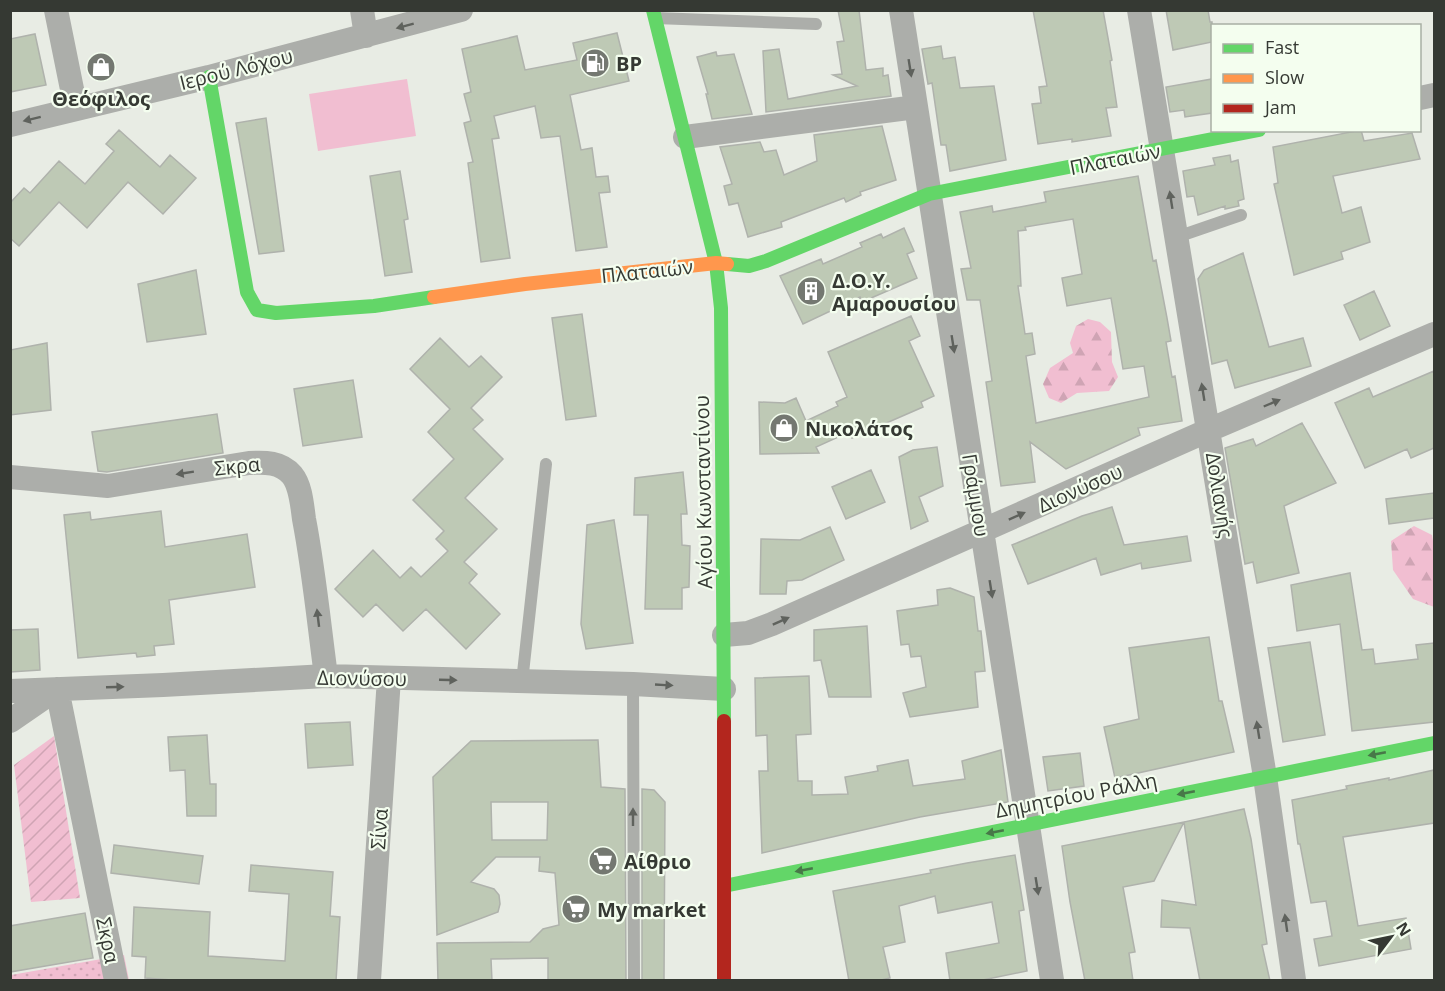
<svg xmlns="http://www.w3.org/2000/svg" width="1445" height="991" font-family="'Open Sans',sans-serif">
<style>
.grass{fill:url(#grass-dots)}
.forest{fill:url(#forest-firs)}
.garden{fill:url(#garden-furrows)}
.pitch{fill:#f1bed1}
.building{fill:#bec9b5;stroke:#afb2ac;stroke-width:1.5;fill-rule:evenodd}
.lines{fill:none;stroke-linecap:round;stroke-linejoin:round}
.lane{stroke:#acaeaa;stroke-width:12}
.street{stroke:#acaeaa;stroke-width:24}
.fast{stroke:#63d668;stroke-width:14}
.slow{stroke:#ff974d;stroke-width:14}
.jam{stroke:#b3261e;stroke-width:14}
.oneway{fill:#5f625d}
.oneway2{fill:#477848}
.labels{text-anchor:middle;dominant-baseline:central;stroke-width:4.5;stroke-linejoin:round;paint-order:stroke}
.poi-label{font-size:20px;font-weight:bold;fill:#353933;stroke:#f4feef;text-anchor:start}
.street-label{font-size:20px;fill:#353933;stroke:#f4feef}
</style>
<defs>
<pattern id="grass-dots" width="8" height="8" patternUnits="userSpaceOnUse" patternTransform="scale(1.5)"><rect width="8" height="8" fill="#f1bed1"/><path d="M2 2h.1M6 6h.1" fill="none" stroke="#cfa4b4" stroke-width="1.8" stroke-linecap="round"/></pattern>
<pattern id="forest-firs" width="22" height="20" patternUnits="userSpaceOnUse" patternTransform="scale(1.5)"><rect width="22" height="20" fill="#f1bed1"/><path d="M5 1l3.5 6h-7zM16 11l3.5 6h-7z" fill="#cfa4b4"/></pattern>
<pattern id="garden-furrows" width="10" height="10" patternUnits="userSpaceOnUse" patternTransform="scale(1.5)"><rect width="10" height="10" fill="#f1bed1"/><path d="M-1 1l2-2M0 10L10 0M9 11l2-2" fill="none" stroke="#cfa4b4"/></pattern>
</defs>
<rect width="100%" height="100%" fill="#e8ece4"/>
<path class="grass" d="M124 955 129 980H11V975Z"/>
<path class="forest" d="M1088 319 1100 322 1111 332 1112 362 1118 377 1109 391 1077 393 1061 403 1049 398 1043 384 1050 368 1073 353 1070 343 1076 326Z
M1414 526 1432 535 1434 547V607L1413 599 1393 570 1391 541Z"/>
<path class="garden" d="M54 736 80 898 31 902 14 765Z"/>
<path class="pitch" d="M407 79 416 136 318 151 309 94Z"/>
<path class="building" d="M838 10H859L866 70 883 68V76L888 75 891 96 766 112 763 51 779 49 788 99 857 86 833 75 842 74 837 42 844 41Z
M1033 10H1103L1112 60 1110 61 1117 107 1106 108 1111 136 1072 142V139L1038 144 1032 104 1041 103 1039 87 1047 86Z
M1166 10H1208L1210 22H1212V42L1173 50Z
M617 33 629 81 570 95 581 150 592 148 596 177 608 176 610 192 599 193 607 247 576 251 560 136 541 138 535 106 494 116 499 138 492 139 510 258 481 262 468 163 473 162 464 123 471 121 464 94 471 92 462 49 517 36 525 70 577 60 573 43Z
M35 34 46 85 10 92V39Z
M941 46 943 59 955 57 960 88 994 86 1006 160 950 171 946 145H941L932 83 928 84 922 49Z
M716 52 717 56 734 54 752 114 712 119 706 94H708L697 57Z
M1212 79V113L1185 117 1184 110 1170 112 1166 87Z
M266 118 284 251 259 254 236 123Z
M882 126 896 180 860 192 861 195 846 202 844 198 781 222 782 227 748 237 738 203 729 205 724 186 732 184 720 147 760 142 764 152 776 150 784 175 817 161 814 135Z
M119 130 160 167 170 155 196 178 163 214 128 182 87 228 59 202 19 246 10 238V203L24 188 30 193 59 161 85 184 114 151 106 144Z
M1361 130 1364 141 1412 133 1420 159 1333 176 1342 213 1361 207 1370 242 1341 252 1343 259 1294 275 1274 184 1278 183 1273 147Z
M1230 155 1231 162 1238 160 1244 199 1238 201 1239 206 1225 209V206L1198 215 1194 196 1187 197 1183 171 1215 165 1213 158Z
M400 171 408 219 404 220 412 272 385 276 370 176Z
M1138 176 1153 261 1156 260 1167 318 1171 341 1166 342 1172 377 1175 376 1182 421 1138 428 1140 435 1066 469 1030 442 1035 482 1001 486 986 382 992 381 980 300H967L961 269 971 268 960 212 992 206 993 212 1046 202 1044 192ZM1073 219 1082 274 1062 278 1067 306 1111 298 1123 369 1144 366 1149 397 1036 423 1026 356 1035 354 1032 333 1025 334 1018 286H1021L1018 231 1026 230 1025 227Z
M904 228 914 251 907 254 917 278 862 302 860 297 803 324 780 276 821 259 823 264 862 247 860 243 881 234 883 238Z
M1243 253 1269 347 1303 338 1311 366 1235 388 1227 360 1212 364 1198 279 1204 270Z
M196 270 206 334 147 342 138 284Z
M1374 291 1390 326 1360 340 1344 305Z
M582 314 596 416 566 420 552 318Z
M911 316 920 336 909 341 934 396 921 402 923 407 852 438 849 432 816 447 819 453 760 454 759 402 785 403 796 398 806 421 838 406 836 402 847 397 828 352Z
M440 338 469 367 481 356 502 377 471 408 483 420 473 429 503 459 465 498 497 529 464 562 477 574 469 583 500 614 466 649 426 609 403 631 376 604 363 617 335 589 373 550 400 578 411 567 421 577 448 551 436 539 444 531 413 500 454 459 428 432 450 409 410 369Z
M47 343 51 410 10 415V350Z
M1434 371V448L1411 458 1407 449 1365 468 1335 403 1369 388 1373 397Z
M353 380 362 437 303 446 294 389Z
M217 414 223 453 107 472 98 471 92 432Z
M1302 423 1336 483 1284 506 1299 573 1257 583 1253 562 1245 564 1225 448 1253 439 1256 446Z
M937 447 943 486 919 497 928 521 911 529 899 457 913 450Z
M871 470 885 502 846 519 832 487Z
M683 472 687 514H681L682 545 690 546 689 587 682 588V609H645L648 515H634L635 478Z
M1434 493V518L1389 524 1386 499Z
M1112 507 1124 545 1187 536 1191 561 1142 569 1141 563 1101 575 1096 558 1028 584 1012 545 1082 516Z
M161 511 165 547 247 534 255 587 169 600 174 644 154 646 155 655 137 657 136 653 78 658 64 515 90 512 91 520Z
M614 520 633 643 586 649 581 624 587 525Z
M830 527 844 560 802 580 787 581 786 594H760L761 539 800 540Z
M1350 573 1362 650 1373 649 1375 664 1418 659 1416 645 1434 643V722L1352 731 1340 624 1297 631 1291 585Z
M950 588 974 597 978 631H981L985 671 975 672 978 707 910 717 903 693 926 687 921 656 911 657 909 644 901 645 897 611 938 605 937 590Z
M867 626 871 697H829L821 660 814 661V630Z
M38 629 40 670 10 672V630Z
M1209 637 1219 701H1222L1234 752 1115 778 1104 727 1139 719 1129 648Z
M1310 642 1325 735 1283 742 1268 648Z
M809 676 811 734 796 735 798 781H812V795L848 794 845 777 878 771 877 766 908 760 913 786 965 779 962 761 1001 750 1008 802 920 817 762 853 759 771H768L767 735 756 736 755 678Z
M350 722 353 765 308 768 305 724Z
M207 735 210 784H216V816H187L185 770 170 771 168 737Z
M598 740 601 787 625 789 626 981H548V958L491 959 492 981H438L437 943 530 942 543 929 559 925 555 873 539 871 540 857H496L471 882 494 889 499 895 500 904 498 912 437 935 433 777 471 741ZM491 802H548L547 840H492Z
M1080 753 1084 786 1048 791 1043 757Z
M1434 770V823L1343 837 1358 926 1406 918 1411 949 1319 966 1314 939 1332 936 1326 901 1311 903 1300 844H1298L1292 800 1347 789 1346 786 1389 778V780Z
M642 789 654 790 665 802 664 981H642Z
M1244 809 1251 839 1267 944 1262 945 1270 981H1200L1190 928 1161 927 1162 900 1196 905 1184 822Z
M1184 822 1154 881 1123 887 1135 952 1129 953 1133 981H1085L1070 902 1062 846Z
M114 845 203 856 199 884 111 873Z
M1015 855 1024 910 1019 911 1027 971 978 981H950L946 953 999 943 992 902 938 913 935 896 899 906 905 942 883 947 890 978 877 981H849L833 891 931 873 930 870 967 863Z
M251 865 333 872 330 916 340 917 336 981H186L145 978 146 957 132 956 134 907 210 912 208 956 285 961 289 894 249 891Z
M85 913 93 958 10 972V926Z"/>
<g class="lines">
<path class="lane" d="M655 18 816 24
M1177 237 1241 215
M522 682 546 464
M633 684 634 980"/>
<path class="street" d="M56 10 76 109
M362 10 366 36
M901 10 1052 980
M1139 10 1265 777 1294 980
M1420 98 1434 95
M10 125 209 77 461 10
M685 137 916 107
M10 477 108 486 249 463C265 462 281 462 292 475 301 486 302 505 304 519 314 571 319 624 326 676
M724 635 748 633 772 624 1209 430 1434 334
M57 689 116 980
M10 691 163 685 326 676 633 684 724 689
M10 721 55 690
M369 980 389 678"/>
<path class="fast" d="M653 10 716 263 721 308 724 721
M209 77 247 292 257 310 276 313 374 306 434 297
M727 264 749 266 766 261 929 194 1259 130
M724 886 1434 743"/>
<path class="slow" d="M434 297 525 284 716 263 727 264"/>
<path class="jam" d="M724 721V980"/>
</g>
<defs><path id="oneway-solid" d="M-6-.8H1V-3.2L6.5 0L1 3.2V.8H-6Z" transform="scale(1.5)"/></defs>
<g class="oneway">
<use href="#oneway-solid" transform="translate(405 26) rotate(165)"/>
<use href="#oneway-solid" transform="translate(910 68) rotate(81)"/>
<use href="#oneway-solid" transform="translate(32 119) rotate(166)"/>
<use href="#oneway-solid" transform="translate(1171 200) rotate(-99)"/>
<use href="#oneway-solid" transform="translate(953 344) rotate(81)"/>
<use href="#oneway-solid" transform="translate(1203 392) rotate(-99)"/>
<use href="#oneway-solid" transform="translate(1272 403) rotate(-23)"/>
<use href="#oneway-solid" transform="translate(185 473) rotate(171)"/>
<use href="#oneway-solid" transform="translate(1017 516) rotate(-24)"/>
<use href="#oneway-solid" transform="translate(991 589) rotate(81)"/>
<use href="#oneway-solid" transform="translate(318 618) rotate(-97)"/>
<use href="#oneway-solid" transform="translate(781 621) rotate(-24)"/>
<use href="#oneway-solid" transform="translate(448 680) rotate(2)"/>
<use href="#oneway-solid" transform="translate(664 685) rotate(3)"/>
<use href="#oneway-solid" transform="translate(115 687) rotate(-2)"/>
<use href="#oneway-solid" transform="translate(1258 730) rotate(-99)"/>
<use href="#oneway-solid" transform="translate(633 817) rotate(-90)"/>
<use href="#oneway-solid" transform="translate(1037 886) rotate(81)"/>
<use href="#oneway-solid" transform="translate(1286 923) rotate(-98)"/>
</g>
<g class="oneway2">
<use href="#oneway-solid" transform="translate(1377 754) rotate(169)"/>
<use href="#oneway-solid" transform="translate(1186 793) rotate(169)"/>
<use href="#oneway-solid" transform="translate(995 832) rotate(169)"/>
<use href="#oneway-solid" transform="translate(804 870) rotate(169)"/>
</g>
<defs>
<g id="fuel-disc" transform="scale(1.5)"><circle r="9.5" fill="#747871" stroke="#f4feef"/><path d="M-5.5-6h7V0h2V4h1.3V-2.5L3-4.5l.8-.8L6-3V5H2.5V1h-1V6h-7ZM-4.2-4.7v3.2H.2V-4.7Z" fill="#fff"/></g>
<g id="shop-disc" transform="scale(1.5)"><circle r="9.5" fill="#747871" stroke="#f4feef"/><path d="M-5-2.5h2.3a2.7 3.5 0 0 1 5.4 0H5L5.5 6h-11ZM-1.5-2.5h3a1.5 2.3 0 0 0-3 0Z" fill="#fff"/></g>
<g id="building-disc" transform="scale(1.5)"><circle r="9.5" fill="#747871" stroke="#f4feef"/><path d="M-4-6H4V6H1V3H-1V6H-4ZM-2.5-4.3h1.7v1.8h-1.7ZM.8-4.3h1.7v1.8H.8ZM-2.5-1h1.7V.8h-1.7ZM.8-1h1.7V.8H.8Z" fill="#fff"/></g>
<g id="supermarket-disc" transform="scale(1.5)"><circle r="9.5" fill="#747871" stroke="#f4feef"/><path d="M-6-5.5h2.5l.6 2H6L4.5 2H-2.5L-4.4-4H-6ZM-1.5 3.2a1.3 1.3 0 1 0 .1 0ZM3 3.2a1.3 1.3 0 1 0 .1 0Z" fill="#fff"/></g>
</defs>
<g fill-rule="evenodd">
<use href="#fuel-disc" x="595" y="63"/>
<use href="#shop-disc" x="101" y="67"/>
<use href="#building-disc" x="811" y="291"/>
<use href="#shop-disc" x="784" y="428"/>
<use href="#supermarket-disc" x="603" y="861"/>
<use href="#supermarket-disc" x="576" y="909"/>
</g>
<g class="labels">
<g class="poi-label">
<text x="616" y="63">BP</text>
<text x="101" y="98" text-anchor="middle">Θεόφιλος</text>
<text x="832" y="280">Δ.Ο.Υ.<tspan x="832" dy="23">Αμαρουσίου</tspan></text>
<text x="805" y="428">Νικολάτος</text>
<text x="624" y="861">Αίθριο</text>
<text x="597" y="909">My market</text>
</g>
<g class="street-label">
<text transform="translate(236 69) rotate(-14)">Ιερού Λόχου</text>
<text transform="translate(1115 159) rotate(-11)">Πλαταιών</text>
<text transform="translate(647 271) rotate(-6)">Πλαταιών</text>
<text transform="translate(237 466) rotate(-6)">Σκρα</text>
<text transform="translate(1080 488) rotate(-24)">Διονύσου</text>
<text transform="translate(703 492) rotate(-91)">Αγίου Κωνσταντίνου</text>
<text transform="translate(976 495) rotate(81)">Γράμμου</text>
<text transform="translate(1220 495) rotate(81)">Δολιανής</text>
<text transform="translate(362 678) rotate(1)">Διονύσου</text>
<text transform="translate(1076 795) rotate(-11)">Δημητρίου Ράλλη</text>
<text transform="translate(379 829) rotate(-86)">Σίνα</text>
<text transform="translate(108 940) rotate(78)">Σκρα</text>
</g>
</g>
<rect width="1445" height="991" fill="none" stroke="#353933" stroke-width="24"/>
<rect x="1211" y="24" width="210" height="108" fill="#f4feef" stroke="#a8afa4" stroke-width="1.5"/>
<rect x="1223" y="44" width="30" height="9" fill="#63d668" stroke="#a8afa4" stroke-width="1.5"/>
<text x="1265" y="54" font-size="18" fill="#353933">Fast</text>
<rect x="1223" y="74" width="30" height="9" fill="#ff974d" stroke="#a8afa4" stroke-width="1.5"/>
<text x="1265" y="84" font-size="18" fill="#353933">Slow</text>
<rect x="1223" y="104" width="30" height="9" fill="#b3261e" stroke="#a8afa4" stroke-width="1.5"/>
<text x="1265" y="114" font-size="18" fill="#353933">Jam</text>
<g transform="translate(1391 937) rotate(58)" stroke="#f4feef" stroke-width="4.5" paint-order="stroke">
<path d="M0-4.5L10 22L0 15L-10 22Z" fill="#353933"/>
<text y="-9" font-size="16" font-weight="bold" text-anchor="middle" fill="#353933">N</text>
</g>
</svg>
